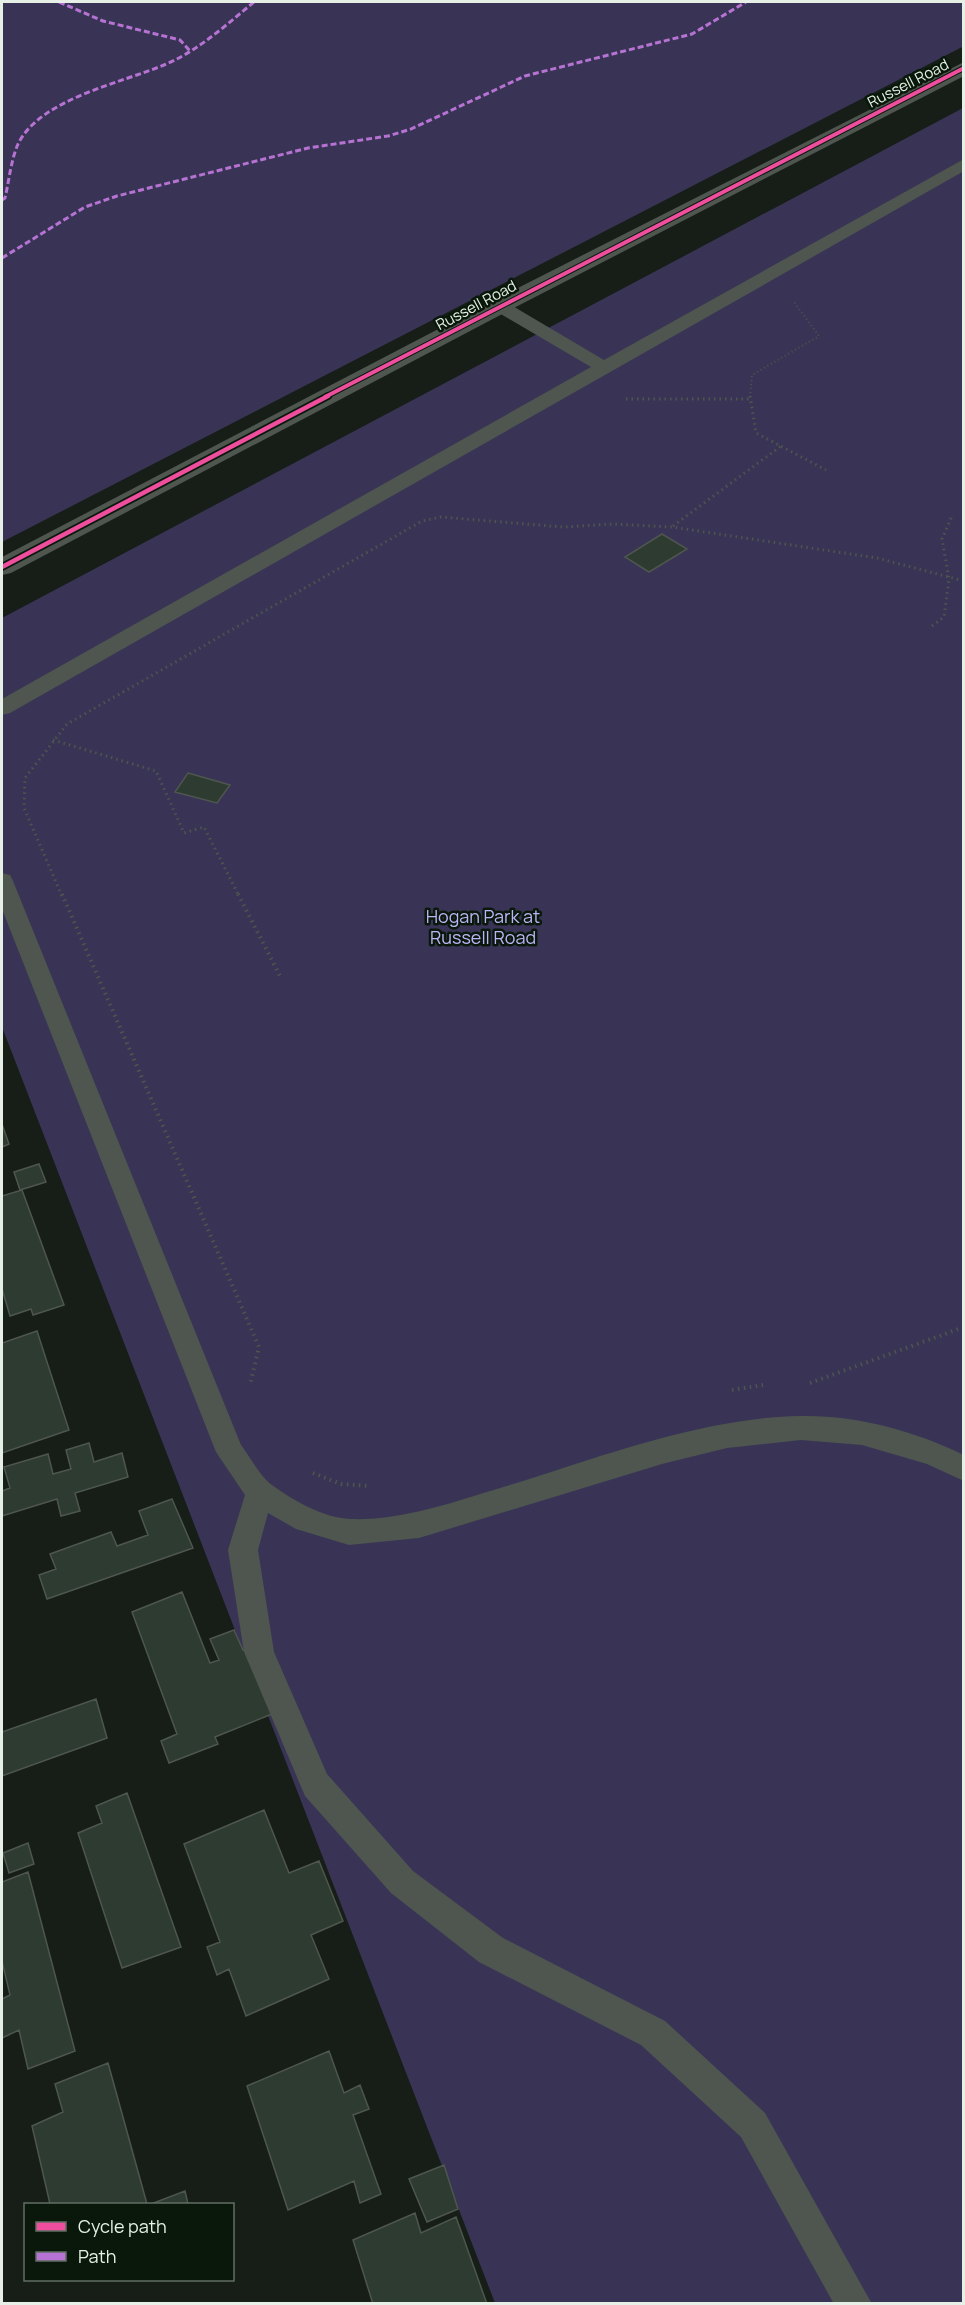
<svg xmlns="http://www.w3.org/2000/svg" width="965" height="2305" font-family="Manrope,sans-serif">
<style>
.green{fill:#393455}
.building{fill:#2e3b30;stroke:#4e564f;stroke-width:1.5}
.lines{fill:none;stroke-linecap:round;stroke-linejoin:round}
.path-far2{stroke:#4e544e;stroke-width:2;stroke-dasharray:1 3;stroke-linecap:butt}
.path-far1{stroke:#4e544e;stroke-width:3;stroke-dasharray:1.5 4;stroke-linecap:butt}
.path{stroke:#4e544e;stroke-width:4;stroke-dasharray:1.5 4.5;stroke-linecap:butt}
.lane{fill:#4e564f;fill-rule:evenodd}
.street{fill:#4e564f;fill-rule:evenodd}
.quiet{stroke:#b673d3;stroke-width:3;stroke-dasharray:6 3;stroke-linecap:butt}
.cycleway-far1-casing{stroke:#09180b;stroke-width:6}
.cycleway-casing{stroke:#09180b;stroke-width:8}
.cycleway-far1{stroke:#ef4d9e;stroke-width:4}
.cycleway{stroke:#ef4d9e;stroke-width:4.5}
.labels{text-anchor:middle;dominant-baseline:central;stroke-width:5;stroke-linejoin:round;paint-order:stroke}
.far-street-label{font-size:15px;fill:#e6f0e6;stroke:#09180b}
.park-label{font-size:18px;fill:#bdb4f7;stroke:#09180b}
</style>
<rect width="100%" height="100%" fill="#161e17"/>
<path class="green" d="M2 2H963L964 46 2 542Z
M963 108V2303H495L2 1027V618Z"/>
<path class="building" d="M662 534 687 549 649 572 625 557Z
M188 773 230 785 217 803 175 792Z
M2 1124 9 1144 2 1147Z
M39 1164 46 1182 20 1190 14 1172Z
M22 1190 64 1305 33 1315 31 1309 10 1316 2 1289V1196Z
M37 1331 69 1430 2 1453V1343Z
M89 1443 94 1462 122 1453 128 1477 75 1493 80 1511 61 1516 57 1499 2 1516V1491L10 1488 4 1467 48 1454 53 1474 71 1469 66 1450Z
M172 1499 193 1548 47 1599 39 1575 56 1569 50 1554 111 1532 117 1546 148 1535 139 1511Z
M182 1592 210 1663 219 1660 210 1639 234 1630 243 1650 246 1649 272 1714 215 1737 218 1744 169 1763 161 1741 177 1734 132 1612Z
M96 1699 107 1738 2 1776V1732Z
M127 1793 181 1947 122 1968 78 1833 102 1823 96 1806Z
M264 1810 289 1873 319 1861 343 1921 311 1935 329 1979 246 2016 229 1969 217 1975 207 1947 220 1942 184 1844Z
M28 1843 34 1864 9 1873 3 1853Z
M28 1872 75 2051 28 2069 19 2030 2 2038V1999L10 1995 2 1961V1882Z
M329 2051 344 2093 360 2085 369 2109 353 2115 381 2194 360 2203 354 2181 288 2210 247 2086Z
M108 2063 147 2204H50L32 2126 63 2112 55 2084Z
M444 2165 458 2209 427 2222 409 2179Z
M185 2191 188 2204H151Z
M415 2213 421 2233 456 2217 487 2304H373L353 2240Z"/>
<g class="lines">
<path class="path-far2" d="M750 397 752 375 819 336 794 302"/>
<path class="path-far1" d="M750 396 756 433 826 470
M626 399H750
M673 526 781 446
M932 626 944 617 949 579 942 539 952 516
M53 740 156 771 184 833 204 827 239 896
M62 896 24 808 25 778 67 724 422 521 441 517 563 527 612 524 672 527 877 558 964 581"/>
<path class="path" d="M62 894 259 1347 250 1385
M238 894 281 978
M810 1383 964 1327
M732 1390 763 1385
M313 1473 341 1484 370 1486"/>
<path class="lane" d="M964 159V171L10 713 2 715V699L591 367 494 310 491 306 494 302H506L604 360Z
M2 873 10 875 13 881 241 1445C250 1457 260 1476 272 1485 292 1500 324 1518 350 1519 400 1521 450 1503 497 1489 592 1460 701 1417 801 1416 856 1415 915 1431 964 1455V1481L927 1464 862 1445 801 1440 727 1448 662 1464 419 1538 349 1545 296 1529 268 1513 258 1550 274 1652 327 1774 413 1871 503 1938 665 2021 765 2113 872 2304H834L741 2137 641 2045 479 1962 391 1893 305 1796 244 1652 228 1550 245 1495 216 1452 2 909Z"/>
<path class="street" d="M964 62V76L508 311 11 573 2 575V557L492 301Z"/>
<path class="quiet" d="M59 2 103 21 180 40 191 52
M2 200 5 198C9 181 11 160 18 144 40 99 121 83 164 65 198 51 226 25 254 2
M2 258 85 207 117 196 308 148 388 136 411 129 525 76 692 34 746 2"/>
<g class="cycleway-far1-casing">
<path id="cycleway-far1" d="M325 397 964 68"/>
</g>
<g class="cycleway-casing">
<path id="cycleway" d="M2 567 328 396"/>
</g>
<use href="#cycleway-far1" class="cycleway-far1"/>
<use href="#cycleway" class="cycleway"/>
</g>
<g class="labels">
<g class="far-street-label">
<text transform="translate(908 83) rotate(-27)">Russell Road</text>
<text transform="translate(476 305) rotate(-28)">Russell Road</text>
</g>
<g class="park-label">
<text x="483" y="916">Hogan Park at<tspan x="483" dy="21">Russell Road</tspan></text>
</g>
</g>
<rect width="965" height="2305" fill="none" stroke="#e6f0e6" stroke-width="6"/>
<rect x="24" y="2203" width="210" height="78" fill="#09180b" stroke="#616e63" stroke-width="1.5"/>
<rect x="36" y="2222" width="30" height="9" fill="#ef4d9e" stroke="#616e63" stroke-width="1.5"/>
<text x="78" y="2233" font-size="18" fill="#e6f0e6">Cycle path</text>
<rect x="36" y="2252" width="30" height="9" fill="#b673d3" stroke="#616e63" stroke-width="1.5"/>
<text x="78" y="2263" font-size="18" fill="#e6f0e6">Path</text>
</svg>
